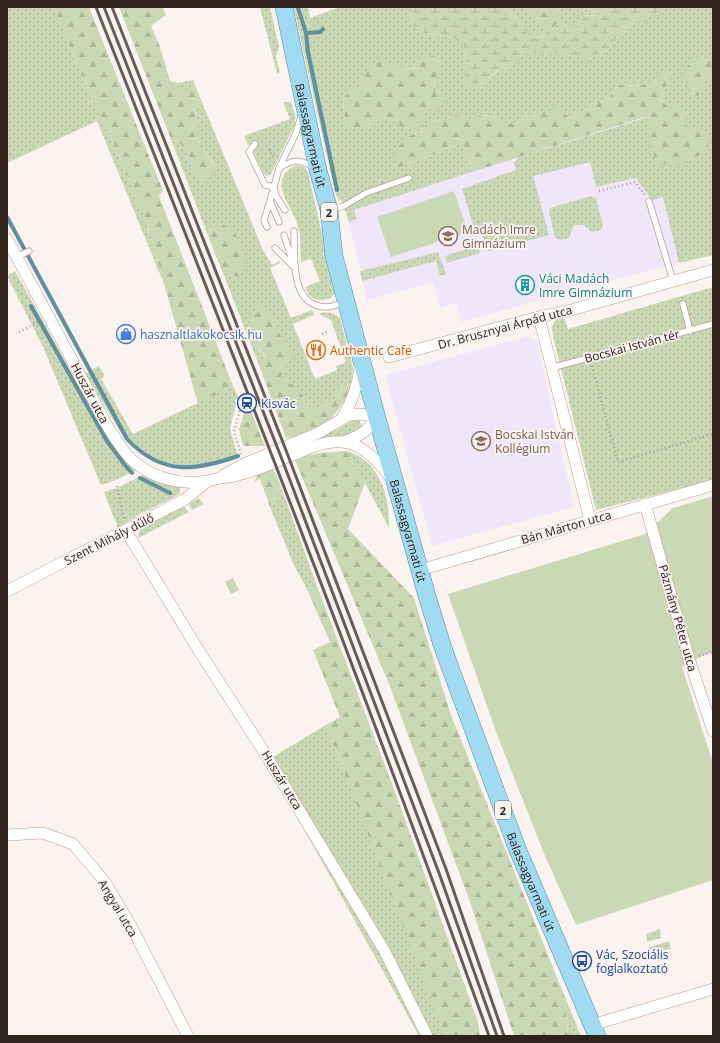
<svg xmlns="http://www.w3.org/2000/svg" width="720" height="1043" font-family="'Open Sans',sans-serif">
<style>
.education{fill:#f0e6fc}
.grass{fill:url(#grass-dots);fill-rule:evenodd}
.forest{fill:url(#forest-firs)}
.wetland{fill:url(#wetland-marsh)}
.pitch{fill:#cad8b5}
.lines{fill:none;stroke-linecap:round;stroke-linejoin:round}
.stream{stroke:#60909c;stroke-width:4}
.service-casing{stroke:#bc9a8d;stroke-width:7}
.minor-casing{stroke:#bc9a8d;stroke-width:12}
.primary-casing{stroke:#508ba0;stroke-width:18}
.path{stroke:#a99f9b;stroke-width:2.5;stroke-dasharray:1 3;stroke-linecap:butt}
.service{stroke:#fff;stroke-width:5.5}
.minor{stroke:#fff;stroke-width:11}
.primary{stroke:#a1dbf1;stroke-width:17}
.rail{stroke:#685c57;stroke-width:3}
.labels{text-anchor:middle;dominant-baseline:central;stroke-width:3.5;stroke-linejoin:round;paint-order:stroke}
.shield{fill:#fbf3f0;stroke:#6c615c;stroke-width:1}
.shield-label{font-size:11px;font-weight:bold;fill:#2f221d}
.street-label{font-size:12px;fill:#2f221d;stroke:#fbf3f0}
.education-label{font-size:12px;fill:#785e54;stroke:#fbf3f0;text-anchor:start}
.culture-label{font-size:12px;fill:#0d838f;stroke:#fbf3f0;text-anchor:start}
.shop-label{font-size:12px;fill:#366cbe;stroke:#fbf3f0;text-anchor:start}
.food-label{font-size:12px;fill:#c56008;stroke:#fbf3f0;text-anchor:start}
.transit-label{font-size:12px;fill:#164399;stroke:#fbf3f0;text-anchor:start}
</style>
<defs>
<pattern id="grass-dots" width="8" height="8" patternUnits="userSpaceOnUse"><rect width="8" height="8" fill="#cad8b5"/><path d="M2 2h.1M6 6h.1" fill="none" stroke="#aeb99b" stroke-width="1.8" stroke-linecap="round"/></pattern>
<pattern id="forest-firs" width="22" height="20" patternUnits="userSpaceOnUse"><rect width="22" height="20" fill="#cad8b5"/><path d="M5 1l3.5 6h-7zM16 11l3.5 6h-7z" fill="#aeb99b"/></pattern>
<pattern id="wetland-marsh" width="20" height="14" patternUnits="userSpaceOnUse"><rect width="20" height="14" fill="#cad8b5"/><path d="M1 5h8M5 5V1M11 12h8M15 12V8" fill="none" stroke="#aeb99b"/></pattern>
</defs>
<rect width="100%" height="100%" fill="#fbf3f0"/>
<path class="education" d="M645 117 679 263 565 293 461 322 456 303 440 308 433 283 367 300 349 222 357 219 354 210 519 157Z
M528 336 537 341 574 507 432 546 385 375Z"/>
<path class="grass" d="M7 7H54L90 96 109 132 146 220 164 284 97 121 7 163Z
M260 7H270L279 47 276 56 280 72 277 74Z
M295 7H308L310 18 340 7H415L413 9 417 32 453 37 465 48 466 66 463 83 470 91 485 82 499 69 508 68 522 52H551L587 59 606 51 621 32 638 20 661 11 666 7H713V69L691 86 693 96H699L703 82 713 77V255L679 263 663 197 652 200 636 178 596 187 590 162 533 176 549 235 488 251 480 230 475 231 462 189 516 170 514 163 519 157 681 107 666 105 661 100 669 77 645 85H619L610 97 570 118 531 115 519 122 507 124 494 117 482 115 471 119 456 116 441 120 430 121 420 131 410 136 398 168 462 143 472 172 354 210 357 219 349 222 342 201 338 199 335 192 294 9ZM423 59 443 61 432 90 428 110 414 127 405 130 397 122 383 118 372 126 344 113 343 99 351 88H359L389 62 400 70 417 67Z
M505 7H523L541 26 551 30 537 38 528 36 522 25Z
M557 7H570V8L580 10 591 9 604 15 585 16 576 26 567 27 559 22Z
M193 80 196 88 182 93 178 83Z
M202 102 263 250 272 265 280 261V263L270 268 291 318 312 310 314 315 293 324 315 379 337 370 336 366 346 362 331 320 319 314C326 310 335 314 340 318L353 368 351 385 343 387C334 400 330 405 314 409L305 402 300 389 281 378 283 367 291 354 277 329 269 309 252 337 266 359 260 368 223 273 238 277 212 229 208 236 172 142 178 141C188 152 191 159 193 174L202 181 215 166 196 137 195 126 197 117 194 109Z
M283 102H291L295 115V124L271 174 267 176 264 174 250 145H248L244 136 290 119Z
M297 165 304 167 308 172 335 292C331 302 318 302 310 296 308 294 307 290 305 287L320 281 311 259 301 262C300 252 301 240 299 230 295 208 263 180 297 165Z
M591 196 596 198 603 225 601 230 592 232 584 225H576L573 227 569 238 560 240 555 237 549 212 550 208Z
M478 245 480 253 447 263 445 256Z
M438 252 446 274 440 276 436 261 362 281 360 271Z
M15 271C36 308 57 346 77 383 95 413 107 449 137 470L111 482 101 485 43 347 7 276Z
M713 287V480L596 510 553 336 552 326 556 320 564 318 568 329Z
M99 366 105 376 101 379 133 434 233 386 239 398 235 400 236 404 230 429 238 456 204 467 180 468 162 464 125 439 85 374Z
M354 420 360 421 362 426 355 434 331 438 290 449 336 430Z
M346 451C380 460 390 497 389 528L365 483Z
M145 474 177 485 180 489V493L175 497 140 514 118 528 104 492 117 488Z
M280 484 317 586 307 589 293 563 270 507 275 499Z
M199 498 204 504 192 510 189 506 190 503Z
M183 505 189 512 138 538 139 531 146 524 162 515 172 512Z
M326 725 437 1013 445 1036H419L266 761Z
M660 929 661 938 647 942 646 934Z
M669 941 671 949 648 953 647 948Z
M565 997 581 1036H568Z"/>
<path class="forest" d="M54 7H89L163 191 159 196 233 386 198 404 146 220 109 132 90 96Z
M119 7H163L166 15 151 26 160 47 170 81 178 83 182 92 196 88 202 102 194 109 197 117 196 126V137L215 167 211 178 202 181 193 174C191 159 188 152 178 141L172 142Z
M523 7H557L559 22 551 30 541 26Z
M570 7H611L604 15 591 9 580 10 570 8Z
M431 55 443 61 432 90 448 97 438 109 428 110 415 127 405 130 396 122 383 118 372 126 359 131 346 128 343 99 351 88H359L369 67 379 59 389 62 400 70 417 67 423 59Z
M704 56C711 63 713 68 713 77L703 82 699 96H693L691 86 681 78 689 64Z
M667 72 669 77 661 100 666 105 682 106 687 112 683 124 688 130 701 129 709 135 707 149 692 161 677 165 656 163 645 117 472 172 462 143 398 168 394 160 399 146 410 136 420 131 430 121 441 120 456 116 471 119 482 115 494 117 507 124 519 122 531 115 557 108 570 118 610 97 619 85C642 85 648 88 667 72Z
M222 224 235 232 244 254V270L238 277 223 273 208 236 212 229Z
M258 304 269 309 277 329 292 354 283 367 281 378 300 389 305 402 314 409C330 405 334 400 343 387L351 385 346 399 331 419 306 435 286 438 260 368 266 358 252 337 249 318Z
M249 406 265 446H243L239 429 246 407Z
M346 451 365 483 348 529 414 598 451 715 565 997 568 1036H514L469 899 389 684 294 458 320 453Z
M271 468 275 472 280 484 275 499 270 507 260 479 254 482 257 476Z
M317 586 395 792 478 1022 480 1036H445L326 725 340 717 313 650 330 642 307 589Z"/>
<path class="wetland" d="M415 7H505L522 25 528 36 537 38 551 30 559 22 567 27 576 26 585 16 604 15 611 7H666L661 11 638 20 621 32 606 51 587 59 551 52H522L516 62 508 68 498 69 485 82 470 91 463 83 466 66 465 48 453 37 418 32 408 21Z"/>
<path class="pitch" d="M454 191 468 232 391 257 377 217Z
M713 496V652L704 655 682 667 713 763V880L576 925 545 856 496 732 448 594 645 534 673 508Z
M233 578 239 590 231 594 225 582Z"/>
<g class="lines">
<path class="stream" d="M298 8 306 33 308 52 337 190
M306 33 320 32 323 29
M7 217 127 439C162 476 195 471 238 456
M31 306 107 441 124 464 132 473
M140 478 170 493"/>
<g class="service-casing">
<path id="service" d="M255 144 249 152 265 185 274 187 270 201 279 222
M279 168C294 159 299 159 313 167
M649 201 673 281
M285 210 276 196 274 187 279 168 296 133 301 116
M331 210 344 206 366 193 409 178
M267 227 264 220 270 201
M294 231C295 256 289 306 326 307 332 307 339 304 344 302
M284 235 292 260
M275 248 293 266
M17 257 29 251
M683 304 690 331
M551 368 713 324"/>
</g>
<g class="minor-casing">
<path id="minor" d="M7 239 108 427C115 438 122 450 131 459 151 478 181 486 208 481 212 480 216 479 220 478 226 477 232 477 238 475 256 471 273 463 290 456 305 450 325 440 342 442 362 443 379 462 390 477
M539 317 590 520
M389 357 539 317 564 312 713 270
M342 418C352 402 358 386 360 367
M224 475 244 464 318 433 349 415 362 414 377 418C368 431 358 437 343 442
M645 504 689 659 713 731
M126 531 199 651 261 747 384 950 427 1036
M420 570 713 485
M7 591 184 500 208 481
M7 835 43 833 73 844 105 882 131 926 188 1036
M592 1025 713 989"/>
</g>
<g class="primary-casing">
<g id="primary">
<path id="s1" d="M284 7 318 170 329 210 334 256 377 418 427 596 443 648 517 848 597 1036"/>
</g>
</g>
<path class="path" d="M269 149 274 159
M599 191 635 182 645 195
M19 332 40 321
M322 334 327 332
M592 366 618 462 713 434
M241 454 234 432 241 405
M117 486 124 519
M699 656 713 652"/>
<use href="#service" class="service"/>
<use href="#minor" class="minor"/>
<use href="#primary" class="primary"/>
<path class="rail" d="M96 7C231 348 365 690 489 1036
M104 7 283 462 439 873 497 1036
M112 7 282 440 446 869 504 1036"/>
</g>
<defs>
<g id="school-ring" transform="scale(1)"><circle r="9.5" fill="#fbf3f0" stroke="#8d6e63" stroke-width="1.5"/><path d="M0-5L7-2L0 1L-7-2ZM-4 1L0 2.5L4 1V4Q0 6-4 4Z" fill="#8d6e63"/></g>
<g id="building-ring" transform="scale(1)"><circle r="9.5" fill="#fbf3f0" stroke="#0f9aa8" stroke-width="1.5"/><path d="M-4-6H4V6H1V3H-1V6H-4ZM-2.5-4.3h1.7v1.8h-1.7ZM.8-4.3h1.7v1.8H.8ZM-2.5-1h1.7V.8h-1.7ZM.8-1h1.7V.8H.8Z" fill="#0f9aa8"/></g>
<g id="shop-ring" transform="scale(1)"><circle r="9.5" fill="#fbf3f0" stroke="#3f7fe0" stroke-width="1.5"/><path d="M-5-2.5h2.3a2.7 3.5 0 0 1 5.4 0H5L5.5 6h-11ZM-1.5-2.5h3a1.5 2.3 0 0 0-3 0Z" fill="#3f7fe0"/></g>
<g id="restaurant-ring" transform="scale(1)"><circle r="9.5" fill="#fbf3f0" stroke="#e8710a" stroke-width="1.5"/><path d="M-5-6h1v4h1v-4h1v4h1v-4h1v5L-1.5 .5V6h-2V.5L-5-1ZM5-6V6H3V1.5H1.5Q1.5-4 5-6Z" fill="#e8710a"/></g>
<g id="station-ring" transform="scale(1)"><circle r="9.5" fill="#fbf3f0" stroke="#1a4fb4" stroke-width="1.5"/><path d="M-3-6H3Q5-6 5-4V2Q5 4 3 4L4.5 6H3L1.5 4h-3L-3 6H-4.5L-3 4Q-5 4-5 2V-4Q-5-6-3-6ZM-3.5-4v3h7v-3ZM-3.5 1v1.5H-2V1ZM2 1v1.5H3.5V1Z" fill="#1a4fb4"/></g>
<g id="bus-ring" transform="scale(1)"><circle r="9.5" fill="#fbf3f0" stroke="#1a4fb4" stroke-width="1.5"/><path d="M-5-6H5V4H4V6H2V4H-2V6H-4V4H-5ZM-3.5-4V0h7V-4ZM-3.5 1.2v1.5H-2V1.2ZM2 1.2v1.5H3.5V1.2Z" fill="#1a4fb4"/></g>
</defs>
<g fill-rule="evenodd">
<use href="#school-ring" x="448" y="236"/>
<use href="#building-ring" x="525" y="285"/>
<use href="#shop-ring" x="126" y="334"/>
<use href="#restaurant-ring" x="316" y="350"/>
<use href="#station-ring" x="247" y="403"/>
<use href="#school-ring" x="481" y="441"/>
<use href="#bus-ring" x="582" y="961"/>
</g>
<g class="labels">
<g class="shield">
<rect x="321" y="203" width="16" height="18" rx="3"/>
<rect x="495" y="801" width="16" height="18" rx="3"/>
</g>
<g class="shield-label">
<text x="329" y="212">2</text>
<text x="503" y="810">2</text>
</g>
<g class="street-label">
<text stroke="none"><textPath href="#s1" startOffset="131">Balassagyarmati út</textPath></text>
<text transform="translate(505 327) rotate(-15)">Dr. Brusznyai Árpád utca</text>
<text transform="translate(632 346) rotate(-15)">Bocskai István tér</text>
<text transform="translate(90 393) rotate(62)">Huszár utca</text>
<text transform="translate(566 527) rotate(-16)">Bán Márton utca</text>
<text stroke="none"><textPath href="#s1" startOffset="539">Balassagyarmati út</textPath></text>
<text transform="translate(109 539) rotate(-27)">Szent Mihály dűlő</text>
<text transform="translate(678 618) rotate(74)">Pázmány Péter utca</text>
<text transform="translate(282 780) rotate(59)">Huszár utca</text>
<text stroke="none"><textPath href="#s1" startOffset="911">Balassagyarmati út</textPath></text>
<text transform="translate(118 908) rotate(59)">Angyal utca</text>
</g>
<g class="education-label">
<text x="462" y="229">Madách Imre<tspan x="462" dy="14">Gimnázium</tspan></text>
<text x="495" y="434">Bocskai István<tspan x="495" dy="14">Kollégium</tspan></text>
</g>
<g class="culture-label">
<text x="539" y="278">Váci Madách<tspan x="539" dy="14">Imre Gimnázium</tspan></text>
</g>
<g class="shop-label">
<text x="140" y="334">hasznaltlakokocsik.hu</text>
</g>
<g class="food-label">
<text x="330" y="350">Authentic Cafe</text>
</g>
<g class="transit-label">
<text x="261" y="403">Kisvác</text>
<text x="596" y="954">Vác, Szociális<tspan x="596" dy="14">foglalkoztató</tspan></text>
</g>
</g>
<rect width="720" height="1043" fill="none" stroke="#2f221d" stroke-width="16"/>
</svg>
